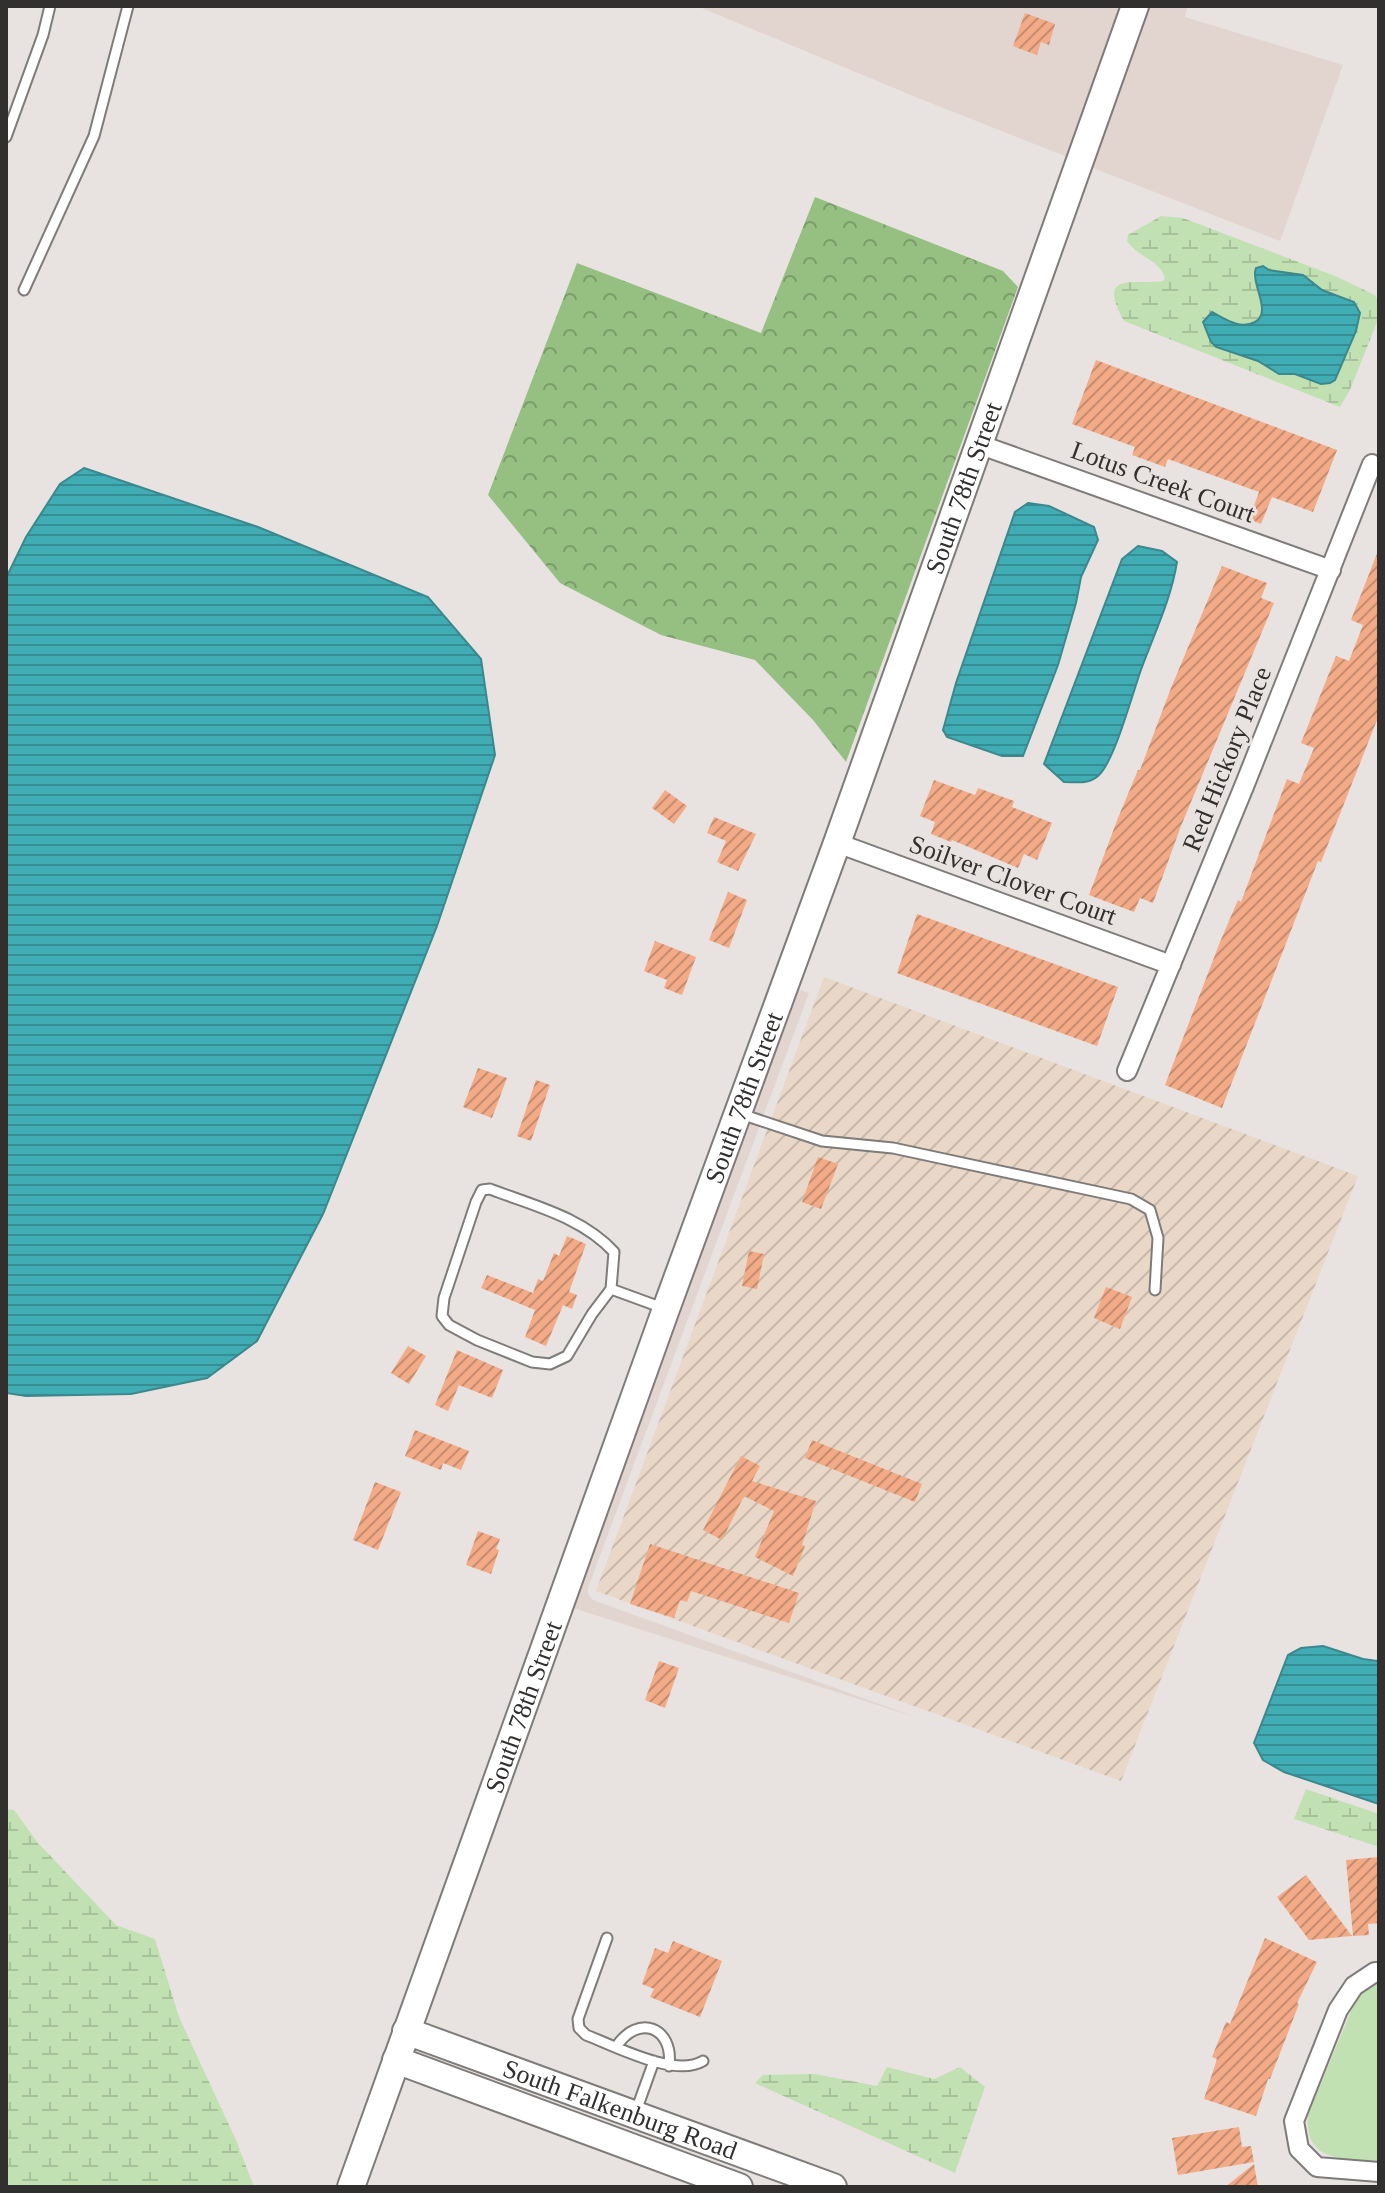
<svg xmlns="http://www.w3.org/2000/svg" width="1385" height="2193" font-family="'Times New Roman',serif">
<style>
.built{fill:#e2d5cf}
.industrial{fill:url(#industrial-furrows)}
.green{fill:#c2e1b3}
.forest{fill:url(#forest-crowns)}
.wetland{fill:url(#wetland-marsh);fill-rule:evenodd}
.water{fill:url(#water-rules);stroke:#3c888c;stroke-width:2}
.building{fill:url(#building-hatch)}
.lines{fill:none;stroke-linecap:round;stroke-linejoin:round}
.lane-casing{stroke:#7f7b79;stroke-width:13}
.street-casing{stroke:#7f7b79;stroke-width:22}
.secondary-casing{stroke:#7f7b79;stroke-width:30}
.lane{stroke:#fff;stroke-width:9}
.street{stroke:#fff;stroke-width:18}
.secondary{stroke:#fff;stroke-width:26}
.labels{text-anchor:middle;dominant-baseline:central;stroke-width:6;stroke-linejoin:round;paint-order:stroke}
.street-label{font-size:26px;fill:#32302f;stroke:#e8e3e1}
</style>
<defs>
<pattern id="industrial-furrows" width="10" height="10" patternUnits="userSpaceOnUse" patternTransform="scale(2)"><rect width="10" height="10" fill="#e9d7c7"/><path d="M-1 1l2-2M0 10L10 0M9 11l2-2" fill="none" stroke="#c8b9ab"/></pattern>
<pattern id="forest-crowns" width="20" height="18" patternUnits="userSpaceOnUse" patternTransform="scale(2)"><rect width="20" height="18" fill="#96c081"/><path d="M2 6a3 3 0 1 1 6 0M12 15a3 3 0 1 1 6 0" fill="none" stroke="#7b9c6a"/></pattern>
<pattern id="wetland-marsh" width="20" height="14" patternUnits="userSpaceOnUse" patternTransform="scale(2)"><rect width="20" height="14" fill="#c2e1b3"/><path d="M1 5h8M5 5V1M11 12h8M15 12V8" fill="none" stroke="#a7c19a"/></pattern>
<pattern id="water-rules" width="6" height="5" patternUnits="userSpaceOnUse" patternTransform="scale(2)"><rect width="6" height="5" fill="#40adb4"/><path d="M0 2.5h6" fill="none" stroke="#368d93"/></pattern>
<pattern id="building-hatch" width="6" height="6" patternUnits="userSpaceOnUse" patternTransform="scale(2)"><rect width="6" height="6" fill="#f3ab87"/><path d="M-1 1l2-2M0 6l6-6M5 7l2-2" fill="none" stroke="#c58c6f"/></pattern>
</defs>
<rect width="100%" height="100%" fill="#e8e3e1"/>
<path class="built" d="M697 6H1124L1070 158 918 98Z
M1146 6H1188L1185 17 1343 65 1280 241 1088 166Z
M794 988 809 993 588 1588V1594L593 1600 918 1718 570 1607Z"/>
<path class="industrial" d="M824 977 1358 1176 1121 1781 596 1591Z"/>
<path class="green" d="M1377 1984H1379V2161C1345 2160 1303 2162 1308 2115L1353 2006 1362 1991Z"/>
<path class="forest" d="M815 197 1003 271 1018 287 846 762 813 720 755 660 661 635 560 583 488 495 577 263 761 333Z"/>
<path class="wetland" d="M1161 216 1183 218 1335 276 1375 295 1379 302V317L1350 390 1340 407 1124 321C1096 271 1133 285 1163 281L1165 278C1159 259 1137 257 1127 241L1128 235ZM1263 266 1269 270 1303 275 1322 290 1338 295 1356 331 1335 380 1330 383 1321 384 1295 374H1279L1258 361 1216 347 1213 312C1223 318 1258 338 1262 313 1264 302 1257 286 1253 276Z
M1306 1789 1379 1814V1847L1294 1819Z
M6 1809 14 1810 38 1843 116 1925 155 1939 179 2017 236 2140 254 2187H6Z
M887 2067 934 2079 960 2067 985 2087 955 2173 755 2083 763 2075 815 2074 877 2086Z"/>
<path class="water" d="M1263 266 1269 270 1303 275 1322 290 1354 302 1360 313 1356 331 1335 380 1330 383 1321 384 1295 374H1279L1258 361 1216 347 1211 342 1203 322 1212 312C1225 319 1240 330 1255 322 1273 312 1250 283 1256 268Z
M84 468 258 527 428 597 481 659 495 755 437 926 323 1214 257 1341 207 1378 131 1394 26 1396 6 1393V578L26 537 60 484Z
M1028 503 1049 506 1094 527 1098 540 1081 577 1076 603 1058 665 1023 756H1002L947 737 943 730 956 683 1015 512Z
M1138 546 1162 551 1177 562C1171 599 1155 632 1142 667 1133 691 1115 760 1099 775 1089 785 1077 782 1064 782L1044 764 1122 559Z
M1323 1646 1363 1659 1377 1661 1379 1659V1804L1284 1772 1263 1760 1254 1743 1288 1655 1301 1648Z"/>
<path class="building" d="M1025 13 1055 24 1049 45 1041 42 1037 55 1013 46Z
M1096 360 1337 450 1313 512 1272 497 1261 524 1249 519 1259 492 1168 459 1165 467 1132 455 1135 447 1072 424Z
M1378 551 1379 715 1321 862 1318 861 1222 1108 1165 1085 1220 942 1238 900 1241 902 1287 779 1299 784 1314 748 1301 743 1336 656 1349 661 1363 625 1351 620Z
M1222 566 1267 583 1261 598 1274 603 1181 826 1153 903 1140 898 1134 912 1089 895 1118 818 1138 770H1140L1171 688Z
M934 780 975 795 978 788 1014 801 1012 807 1052 823 1037 860 1024 854 1018 868 952 840 951 842 931 834 935 822 920 816Z
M665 790 687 806 674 824 652 808Z
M714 817 756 834 738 871 717 862 726 841 707 833Z
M728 892 747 900 729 948 709 940Z
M917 914 1118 987 1097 1046 897 973Z
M655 941 696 957 682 995 664 988 667 980 644 971Z
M478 1068 507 1078 492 1118 463 1107Z
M536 1080 550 1085 531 1141 517 1136Z
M818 1157 838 1164 821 1209 802 1202Z
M567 1236 586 1244 569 1292 577 1295 572 1309 563 1305 546 1346 525 1337 535 1310 481 1288 487 1275 533 1293 538 1279 543 1281 554 1253 559 1256Z
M749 1251 764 1254 757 1289 742 1286Z
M1106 1287 1132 1297 1120 1329 1094 1318Z
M408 1346 426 1356 409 1384 391 1373Z
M457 1350 503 1370 492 1398 459 1385 448 1411 435 1405Z
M415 1430 469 1451 461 1470 443 1463 441 1470 405 1456Z
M812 1440 922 1484 915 1502 805 1458Z
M741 1456 760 1466 752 1481 816 1501 802 1545 805 1546 793 1576 755 1557 774 1511 744 1496 722 1540 703 1530Z
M375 1482 401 1492 378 1550 353 1540Z
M478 1531 500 1539 496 1549 499 1550 491 1574 466 1565Z
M650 1544 799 1593 789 1623 691 1591 687 1602 680 1600 674 1618 630 1604Z
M659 1661 679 1668 665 1708 645 1700Z
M1379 1857V1923L1368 1924 1369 1935 1353 1936 1346 1860Z
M1306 1875 1352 1936 1309 1940 1277 1897Z
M1265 1938 1317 1962 1297 2003 1299 2004 1270 2079H1268L1256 2116 1204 2099 1217 2059 1212 2057 1226 2022 1230 2024Z
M673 1941 722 1961 700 2017 650 1997 654 1989 642 1984 655 1948 668 1953Z
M1239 2127 1242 2147 1251 2146 1254 2162 1178 2175 1172 2138Z
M1254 2164 1258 2187H1225Z"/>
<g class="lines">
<g class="lane-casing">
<path id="lane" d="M6 137 43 35 50 6
M24 290 94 136 128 6
M741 1114 822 1141 893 1148 1131 1199 1150 1210 1158 1238 1155 1290
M490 1189C534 1206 582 1217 614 1252L611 1289 592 1314 567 1356 550 1364 532 1362 477 1340 449 1325 442 1316 444 1298 476 1202 482 1190Z
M611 1289 663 1308
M607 1938 578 2019 579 2028 586 2035C615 2046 675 2078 703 2061
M616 2047C638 2013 674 2027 669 2066
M636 2111 654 2061"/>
</g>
<g class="street-casing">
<path id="street" d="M978 444 1331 570
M837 843 1171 965
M1127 1071 1245 784 1372 464
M1379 1972H1375L1354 1986 1338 2010 1294 2121 1299 2149 1317 2167 1379 2172"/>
</g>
<g class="secondary-casing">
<g id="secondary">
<path id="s1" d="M406 2031 833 2187"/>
<path d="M396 2060 739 2187"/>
<path id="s2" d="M351 2187 666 1309 837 843 1135 6"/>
</g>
</g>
<use href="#lane" class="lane"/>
<use href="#street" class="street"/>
<use href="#secondary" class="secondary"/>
</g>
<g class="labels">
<g class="street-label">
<text transform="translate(1163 482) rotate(20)">Lotus Creek Court</text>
<text stroke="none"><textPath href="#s2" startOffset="1806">South 78th Street</textPath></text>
<text transform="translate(1227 759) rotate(-68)">Red Hickory Place</text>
<text transform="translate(1013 880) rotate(20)">Soilver Clover Court</text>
<text stroke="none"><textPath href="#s2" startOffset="1158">South 78th Street</textPath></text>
<text stroke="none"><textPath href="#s2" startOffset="510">South 78th Street</textPath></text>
<text stroke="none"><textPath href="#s1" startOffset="228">South Falkenburg Road</textPath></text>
</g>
</g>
<rect width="1385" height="2193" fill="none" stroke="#32302f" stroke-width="16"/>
</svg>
